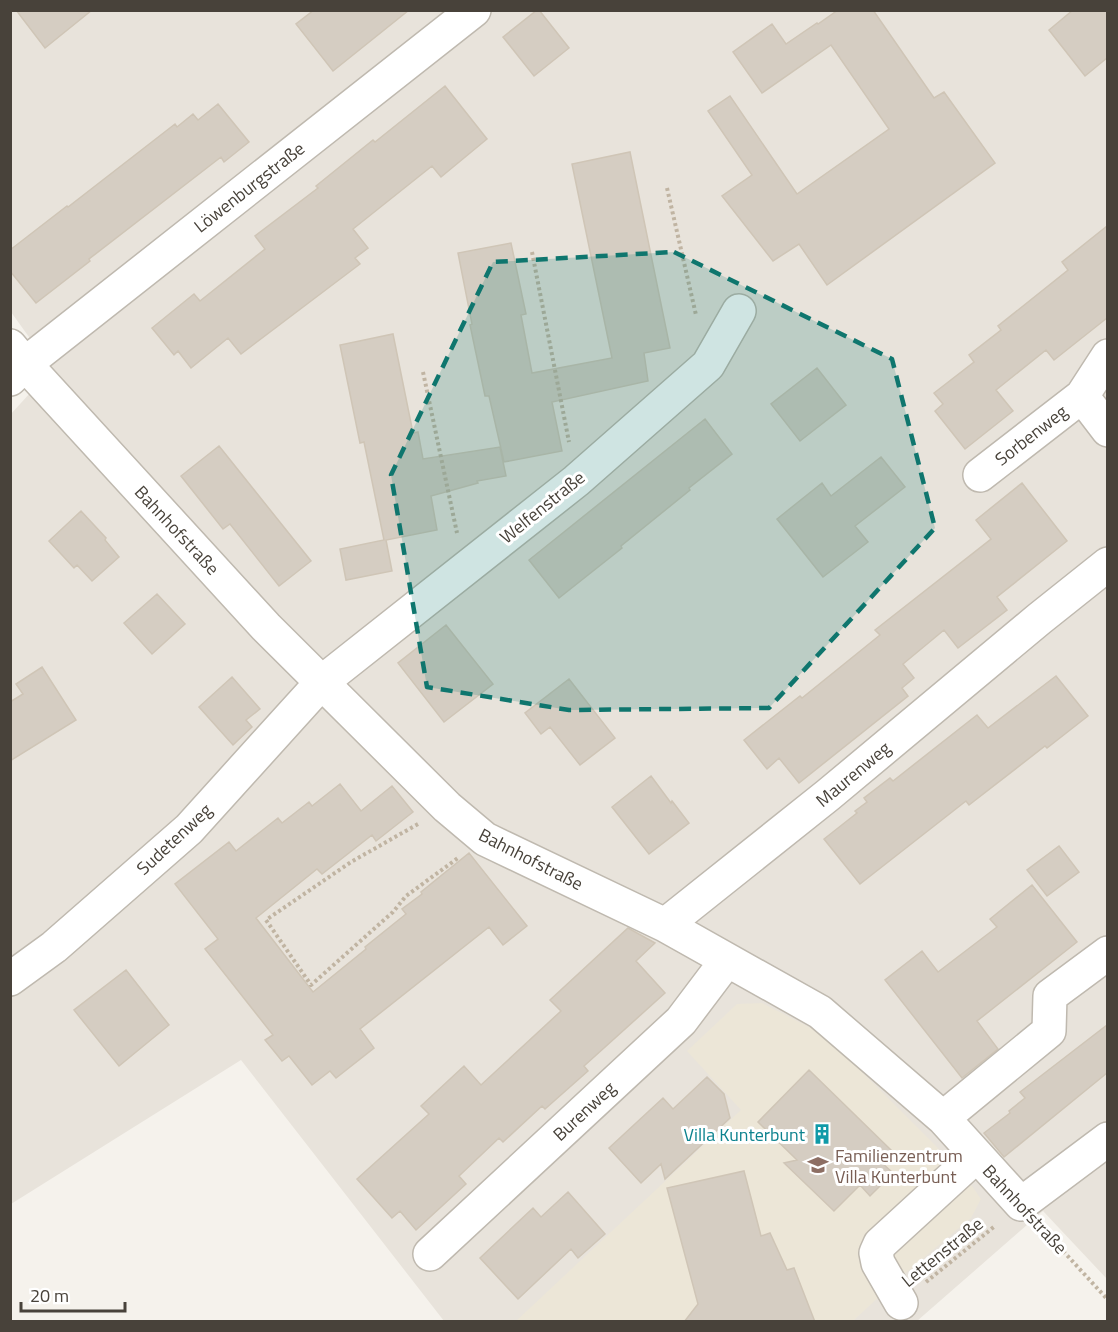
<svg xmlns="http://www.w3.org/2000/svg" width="1118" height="1332" font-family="'Titillium Web',sans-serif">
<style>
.residential{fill:#e8e3db}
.education{fill:#ece6d7}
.building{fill:#d5cdc2;stroke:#cfc5b6;stroke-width:1.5}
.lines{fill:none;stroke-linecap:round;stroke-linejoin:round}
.minor-casing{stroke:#bfb9af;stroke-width:36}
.path{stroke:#c0b4a2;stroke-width:4;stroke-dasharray:3 3;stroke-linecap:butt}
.minor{stroke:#fff;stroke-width:33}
.marked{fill:#0f766e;fill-opacity:0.2;stroke:#0f766e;stroke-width:4.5;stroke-dasharray:12 8;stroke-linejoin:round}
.labels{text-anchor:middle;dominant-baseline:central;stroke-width:6;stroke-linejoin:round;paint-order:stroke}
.street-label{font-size:18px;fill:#48423a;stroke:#fff}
.culture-label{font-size:18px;fill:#0d838f;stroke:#fff;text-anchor:end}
.education-label{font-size:18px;fill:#785e54;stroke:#fff;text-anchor:start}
</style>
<rect width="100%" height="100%" fill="#f5f2ec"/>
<path class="residential" d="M11 11H1107V1279L1043 1211 917 1321H444L241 1060 11 1204 10 415 52 369 11 312Z"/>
<path class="education" d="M762 1003 826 1036 935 1145 972 1186 981 1199 971 1218 896 1281 853 1321 515 1322 741 1110 687 1051 737 1004Z"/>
<path class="building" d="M16 10H92L45 48Z
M314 10H409L333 71 296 24Z
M537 10H539L569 48 534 76 503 37Z
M838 10H873L934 98 944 92 995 163 827 285 799 244 773 261 722 196 752 175 708 111 730 96 797 194 889 129 831 45 762 93 733 52 772 24 786 44 817 23 818 24Z
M1073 10H1107V58L1085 76 1049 30Z
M445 86 487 139 441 177 432 166 353 229 368 248 355 258 360 264 241 354 228 338 191 368 178 351 174 355 152 328 194 294 200 301 265 249 255 236 318 188 316 186 373 140 375 142Z
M218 104 249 142 224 162 221 157 89 259 90 261 36 303 10 271V250L67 206 68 207 175 124 177 127 193 114 198 120Z
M630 152 670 348 644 353 648 381 552 402 562 451 504 462 489 396H485L470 325 472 324 458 253 511 243 526 314 521 315 532 373 612 358 572 164Z
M1107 226V318L1054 360 1046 350 996 390 1013 411 965 449 935 411 943 404 934 393 974 362 969 355 1001 330 998 326 1068 270 1062 262Z
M393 334 413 433 418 432 423 459 500 447 506 476 477 481 478 483 431 496 437 530 386 540 392 571 346 580 340 549 384 540 364 442 360 443 340 345Z
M817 368 846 405 800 441 771 404Z
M705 419 732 454 689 488 690 490 621 546 622 548 559 598 529 560Z
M219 446 311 561 279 586 230 524 223 529 181 476Z
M881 457 905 487 855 526 868 542 823 577 777 519 822 483 831 496Z
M1022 483 1067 541 997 597 1007 610 958 648 944 630 903 664 914 678 902 688 908 696 799 783 779 758 767 769 744 740 800 696 802 698 880 635 875 630 991 539 976 520Z
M81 511 106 538 105 540 119 557 92 581 77 565 74 568 49 541Z
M157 594 185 624 152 654 124 623Z
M446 625 493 684 444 722 398 663Z
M42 667 76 720 10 761V702L23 694 16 684Z
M1056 676 1088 716 1047 748 1045 746 969 805 966 801 860 884 824 839 857 813 855 811 867 802 864 798 890 778 893 781 977 715 988 728Z
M232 677 260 709 246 720 252 727 233 745 199 707Z
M569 679 615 738 580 765 550 727 541 734 525 713Z
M651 776 671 803 672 801 689 823 649 854 612 807Z
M340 784 361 811 392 786 413 812 376 841 372 835 322 874 317 869 256 918 313 992 366 949 365 947 406 914 402 909 422 894 421 892 469 853 527 926 503 945 489 927 360 1029 374 1048 336 1078 330 1071 312 1085 289 1056 282 1061 265 1040 273 1035 205 949 218 939 175 884 229 842 236 851 278 818 282 823 309 802 312 806Z
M1059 846 1079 872 1047 896 1027 870Z
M1032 885 1077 942 977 1021 998 1049 962 1078 885 980 922 951 938 972 997 927 990 919Z
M628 928 655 943 636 961 665 993 584 1066 588 1071 545 1109 542 1106 503 1142 499 1138 459 1176 466 1184 416 1230 400 1211 392 1218 357 1179 429 1114 421 1106 464 1066 481 1085 561 1011 550 1000Z
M126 970 169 1025 119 1066 74 1010Z
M1107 1025V1073L1004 1157 984 1133 1010 1113 1009 1111 1025 1098 1020 1092Z
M809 1070 892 1151 881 1162 893 1173 870 1196 860 1185 834 1211 784 1163 797 1160 758 1122Z
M707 1077 724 1094 730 1118 665 1179 661 1164 641 1183 609 1148 663 1098 673 1109Z
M744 1171 761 1236 770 1233 787 1270 794 1268 815 1322H684L698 1304 667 1188Z
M568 1192 605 1234 578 1258 571 1249 518 1299 480 1258 533 1208 541 1217Z"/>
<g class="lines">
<g class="minor-casing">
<path id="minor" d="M10 346 25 364 266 627 447 807 485 839 665 925 820 1012 943 1118 1021 1204 1108 1139
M1108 356 1082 396 1108 430
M10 379 25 364 474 10
M980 475 1082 396
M665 925 828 795 1039 619 1108 564
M10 979 54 947 189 829 322 682 576 481 708 365 739 311
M943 1118 1049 1031 1050 996 1108 953
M430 1254 681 1021 727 960
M901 1303 878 1263 876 1253 880 1244 976 1156"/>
</g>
<path class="path" d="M667 188 696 315
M532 252 569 442
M423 372 457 533
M418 824 351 862 266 920 311 985 393 912 406 896 458 858
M1043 1229 1108 1300
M926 1282 995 1226"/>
<use href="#minor" class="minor"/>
</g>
<path class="marked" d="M674 252 892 359 935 528 769 708 569 710 427 687 391 475 493 262Z"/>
<defs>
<g id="building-bare" transform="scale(1.62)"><path d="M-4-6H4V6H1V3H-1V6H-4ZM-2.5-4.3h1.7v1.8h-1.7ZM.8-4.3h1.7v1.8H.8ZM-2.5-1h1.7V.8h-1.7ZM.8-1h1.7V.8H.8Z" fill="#0f9aa8" stroke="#fff" stroke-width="2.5" paint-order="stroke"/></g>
<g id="school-bare" transform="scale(1.62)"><path d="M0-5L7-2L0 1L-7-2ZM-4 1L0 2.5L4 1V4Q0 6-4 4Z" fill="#8d6e63" stroke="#fff" stroke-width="2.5" paint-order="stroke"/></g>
</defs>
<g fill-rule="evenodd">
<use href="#building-bare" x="822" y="1134"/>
<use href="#school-bare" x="818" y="1165"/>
</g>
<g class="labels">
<g class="street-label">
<text transform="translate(249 187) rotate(-38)">Löwenburgstraße</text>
<text transform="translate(1031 435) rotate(-38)">Sorbenweg</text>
<text transform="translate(542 507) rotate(-39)">Welfenstraße</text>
<text transform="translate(177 530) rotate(47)">Bahnhofstraße</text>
<text transform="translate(853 774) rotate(-40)">Maurenweg</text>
<text transform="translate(174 839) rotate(-43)">Sudetenweg</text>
<text transform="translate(531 859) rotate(27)">Bahnhofstraße</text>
<text transform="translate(584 1111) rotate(-43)">Burenweg</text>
<text transform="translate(1025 1209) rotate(47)">Bahnhofstraße</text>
<text transform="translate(942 1252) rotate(-39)">Lettenstraße</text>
</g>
<g class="culture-label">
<text x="805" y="1134">Villa Kunterbunt</text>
</g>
<g class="education-label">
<text x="835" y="1155">Familienzentrum<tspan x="835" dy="21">Villa Kunterbunt</tspan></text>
</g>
</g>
<rect width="1118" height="1332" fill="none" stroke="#48423a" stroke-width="24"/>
<path d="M21 1302v9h104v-9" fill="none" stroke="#48423a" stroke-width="3"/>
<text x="30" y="1302" font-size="18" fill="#48423a" stroke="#ffffff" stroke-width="4.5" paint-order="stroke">20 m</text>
</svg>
